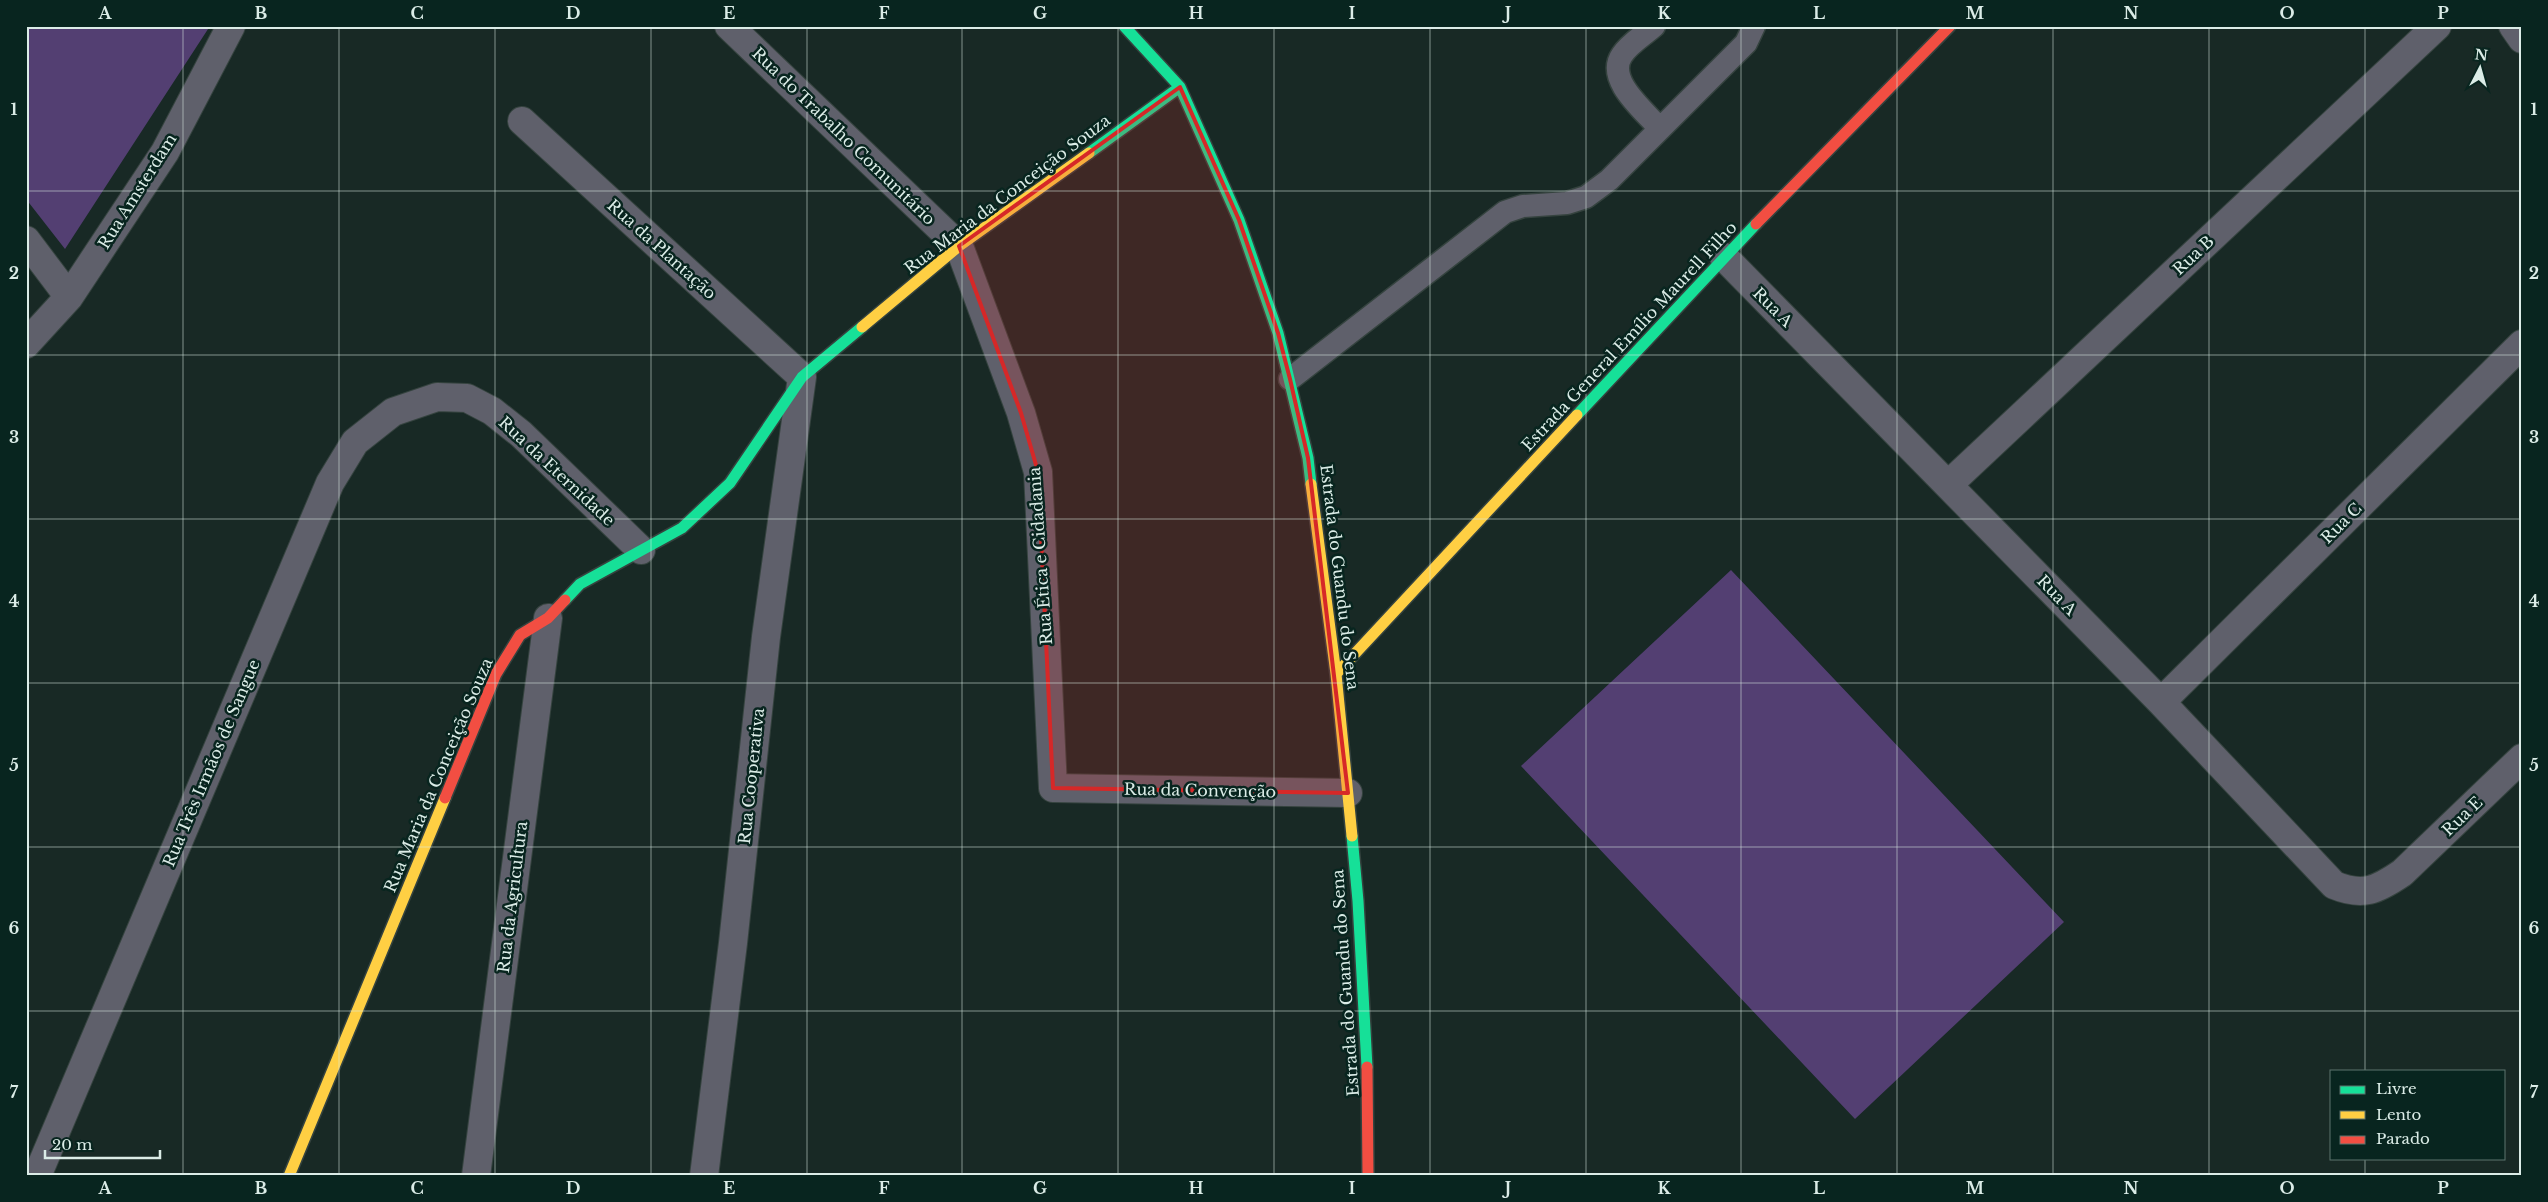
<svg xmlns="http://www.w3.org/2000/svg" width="2548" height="1202" font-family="'Libre Baskerville',serif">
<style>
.green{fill:#533f72}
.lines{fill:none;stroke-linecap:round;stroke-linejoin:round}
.lane-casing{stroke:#35433f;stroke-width:25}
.street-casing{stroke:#35433f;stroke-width:30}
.fast-casing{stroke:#35433f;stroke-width:14}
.slow-casing{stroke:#35433f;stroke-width:14}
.jam-casing{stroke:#35433f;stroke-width:14}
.lane{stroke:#5f606b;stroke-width:22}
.street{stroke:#5f606b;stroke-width:28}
.fast{stroke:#16e098;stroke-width:11}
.slow{stroke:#ffcf43;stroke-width:11}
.jam{stroke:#f24e42;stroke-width:11}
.marked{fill:#d62828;fill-opacity:0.2;stroke:#d62828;stroke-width:4;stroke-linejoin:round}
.grid{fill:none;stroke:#dbece7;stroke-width:1;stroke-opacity:0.55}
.labels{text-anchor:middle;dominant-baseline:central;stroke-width:5;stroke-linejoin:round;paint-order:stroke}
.street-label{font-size:16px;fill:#dbece7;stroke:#08251f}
.neatline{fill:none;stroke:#dbece7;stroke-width:2}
.grid-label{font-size:16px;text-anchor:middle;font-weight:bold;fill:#dbece7}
</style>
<rect width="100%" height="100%" fill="#182925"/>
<path class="green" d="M26 26H210L65 249 26 199Z
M1731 570 2064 922 1855 1119 1521 766Z"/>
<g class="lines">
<g class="lane-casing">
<path id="lane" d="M1654 26C1644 35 1629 44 1622 55 1605 80 1645 111 1660 129
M1290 379 1505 212 1523 206 1567 203 1586 197 1609 180 1746 43 1754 26"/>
</g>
<g class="street-casing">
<path id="street" d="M729 26 959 246 1021 413 1038 472 1053 788 1348 793
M2513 26 2522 39
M522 121 802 377 766 637 733 943 704 1176
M26 240 69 297
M1724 257 2161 702 2334 885C2363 897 2377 890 2402 873L2522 758
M26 344 69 297 165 152 231 26
M1949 484 2437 26
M2161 702 2522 344
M37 1176 330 483 355 442 393 412 437 397 467 398 492 411 521 434 641 550
M476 1176 548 618"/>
</g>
<g class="fast-casing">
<path id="fast" d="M1124 26 1180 87 1239 220 1278 333 1308 458 1311 484
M1089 153 1180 87
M1577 415 1756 224
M565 600 580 584 682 528 730 483 802 377 862 327
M1352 836 1358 901 1367 1067"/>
</g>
<g class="slow-casing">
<path id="slow" d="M862 327 959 246 1089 153
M1311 484 1336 674 1352 836
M1336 674 1577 415
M289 1176 445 798"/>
</g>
<g class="jam-casing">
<path id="jam" d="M1756 224 1950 26
M445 798 496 674 520 635 548 618 565 600
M1367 1067 1368 1176"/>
</g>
<use href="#lane" class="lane"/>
<use href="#street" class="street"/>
<use href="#fast" class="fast"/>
<use href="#slow" class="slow"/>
<use href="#jam" class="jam"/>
</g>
<path class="marked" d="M1180 87 1239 220 1278 333 1290 379 1308 458 1348 793 1053 788 1038 472 1021 413 959 246Z"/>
<path class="grid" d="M183 26V1176M339 26V1176M495 26V1176M651 26V1176M807 26V1176M962 26V1176M1118 26V1176M1274 26V1176M1430 26V1176M1586 26V1176M1741 26V1176M1897 26V1176M2053 26V1176M2209 26V1176M2365 26V1071M26 191H2522M26 355H2522M26 519H2522M26 683H2522M26 847H2522M26 1011H2522M2365 1158V1176"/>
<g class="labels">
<g class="street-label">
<text transform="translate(844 136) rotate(44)">Rua do Trabalho Comunitário</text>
<text transform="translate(137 191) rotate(-58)">Rua Amsterdam</text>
<text transform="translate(1007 194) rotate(-37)">Rua Maria da Conceição Souza</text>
<text transform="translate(662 249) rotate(42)">Rua da Plantação</text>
<text transform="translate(2193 255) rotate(-43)">Rua B</text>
<text transform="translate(1773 307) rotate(45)">Rua A</text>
<text transform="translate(1629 336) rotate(-47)">Estrada General Emílio Maurell Filho</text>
<text transform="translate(557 471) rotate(43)">Rua da Eternidade</text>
<text transform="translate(2341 523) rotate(-45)">Rua C</text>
<text transform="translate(1040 556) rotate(-94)">Rua Ética e Cidadania</text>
<text transform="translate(1340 577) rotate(83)">Estrada do Guandu do Sena</text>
<text transform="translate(2057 595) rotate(46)">Rua A</text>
<text transform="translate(211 763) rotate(-67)">Rua Três Irmãos de Sangue</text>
<text transform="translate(438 775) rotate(-67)">Rua Maria da Conceição Souza</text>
<text transform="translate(751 776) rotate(-84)">Rua Cooperativa</text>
<text transform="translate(1200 790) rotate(1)">Rua da Convenção</text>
<text transform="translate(2462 816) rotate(-44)">Rua E</text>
<text transform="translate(512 897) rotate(-83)">Rua da Agricultura</text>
<text transform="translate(1345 983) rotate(-94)">Estrada do Guandu do Sena</text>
</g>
</g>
<rect width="2548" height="1202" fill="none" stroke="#08251f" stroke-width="55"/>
<rect x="2330" y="1070" width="175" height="90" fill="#08251f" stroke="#5c756f"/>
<rect x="2340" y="1086" width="25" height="8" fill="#16e098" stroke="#5c756f"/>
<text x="2376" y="1094" font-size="15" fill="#dbece7">Livre</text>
<rect x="2340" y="1111" width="25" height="8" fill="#ffcf43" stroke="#5c756f"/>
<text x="2376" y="1120" font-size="15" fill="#dbece7">Lento</text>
<rect x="2340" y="1136" width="25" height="8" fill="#f24e42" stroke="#5c756f"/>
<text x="2376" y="1144" font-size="15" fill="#dbece7">Parado</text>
<g transform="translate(2480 68) rotate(6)" stroke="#08251f" stroke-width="4" paint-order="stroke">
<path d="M0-4L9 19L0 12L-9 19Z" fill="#dbece7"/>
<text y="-8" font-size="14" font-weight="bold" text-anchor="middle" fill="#dbece7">N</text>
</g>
<path d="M45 1150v8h115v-8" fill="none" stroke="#dbece7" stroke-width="2.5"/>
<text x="52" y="1150" font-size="15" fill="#dbece7" stroke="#08251f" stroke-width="4" paint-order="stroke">20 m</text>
<rect x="28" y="28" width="2492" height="1146" class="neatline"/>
<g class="grid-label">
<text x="105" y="19">A</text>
<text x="261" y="19">B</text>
<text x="417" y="19">C</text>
<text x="573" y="19">D</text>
<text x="729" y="19">E</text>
<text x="884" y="19">F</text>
<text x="1040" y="19">G</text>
<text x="1196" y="19">H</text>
<text x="1352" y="19">I</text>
<text x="1508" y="19">J</text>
<text x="1664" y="19">K</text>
<text x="1819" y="19">L</text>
<text x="1975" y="19">M</text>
<text x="2131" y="19">N</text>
<text x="2287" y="19">O</text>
<text x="2443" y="19">P</text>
<text x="14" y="115">1</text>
<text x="2534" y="115">1</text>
<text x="14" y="279">2</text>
<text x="2534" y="279">2</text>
<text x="14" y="443">3</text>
<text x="2534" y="443">3</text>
<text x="14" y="607">4</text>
<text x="2534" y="607">4</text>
<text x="14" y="771">5</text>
<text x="2534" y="771">5</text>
<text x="14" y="934">6</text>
<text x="2534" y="934">6</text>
<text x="14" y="1098">7</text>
<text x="2534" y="1098">7</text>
<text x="105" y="1194">A</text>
<text x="261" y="1194">B</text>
<text x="417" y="1194">C</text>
<text x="573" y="1194">D</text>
<text x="729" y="1194">E</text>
<text x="884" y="1194">F</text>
<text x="1040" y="1194">G</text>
<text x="1196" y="1194">H</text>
<text x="1352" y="1194">I</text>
<text x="1508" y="1194">J</text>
<text x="1664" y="1194">K</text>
<text x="1819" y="1194">L</text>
<text x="1975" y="1194">M</text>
<text x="2131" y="1194">N</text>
<text x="2287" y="1194">O</text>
<text x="2443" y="1194">P</text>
</g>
</svg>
